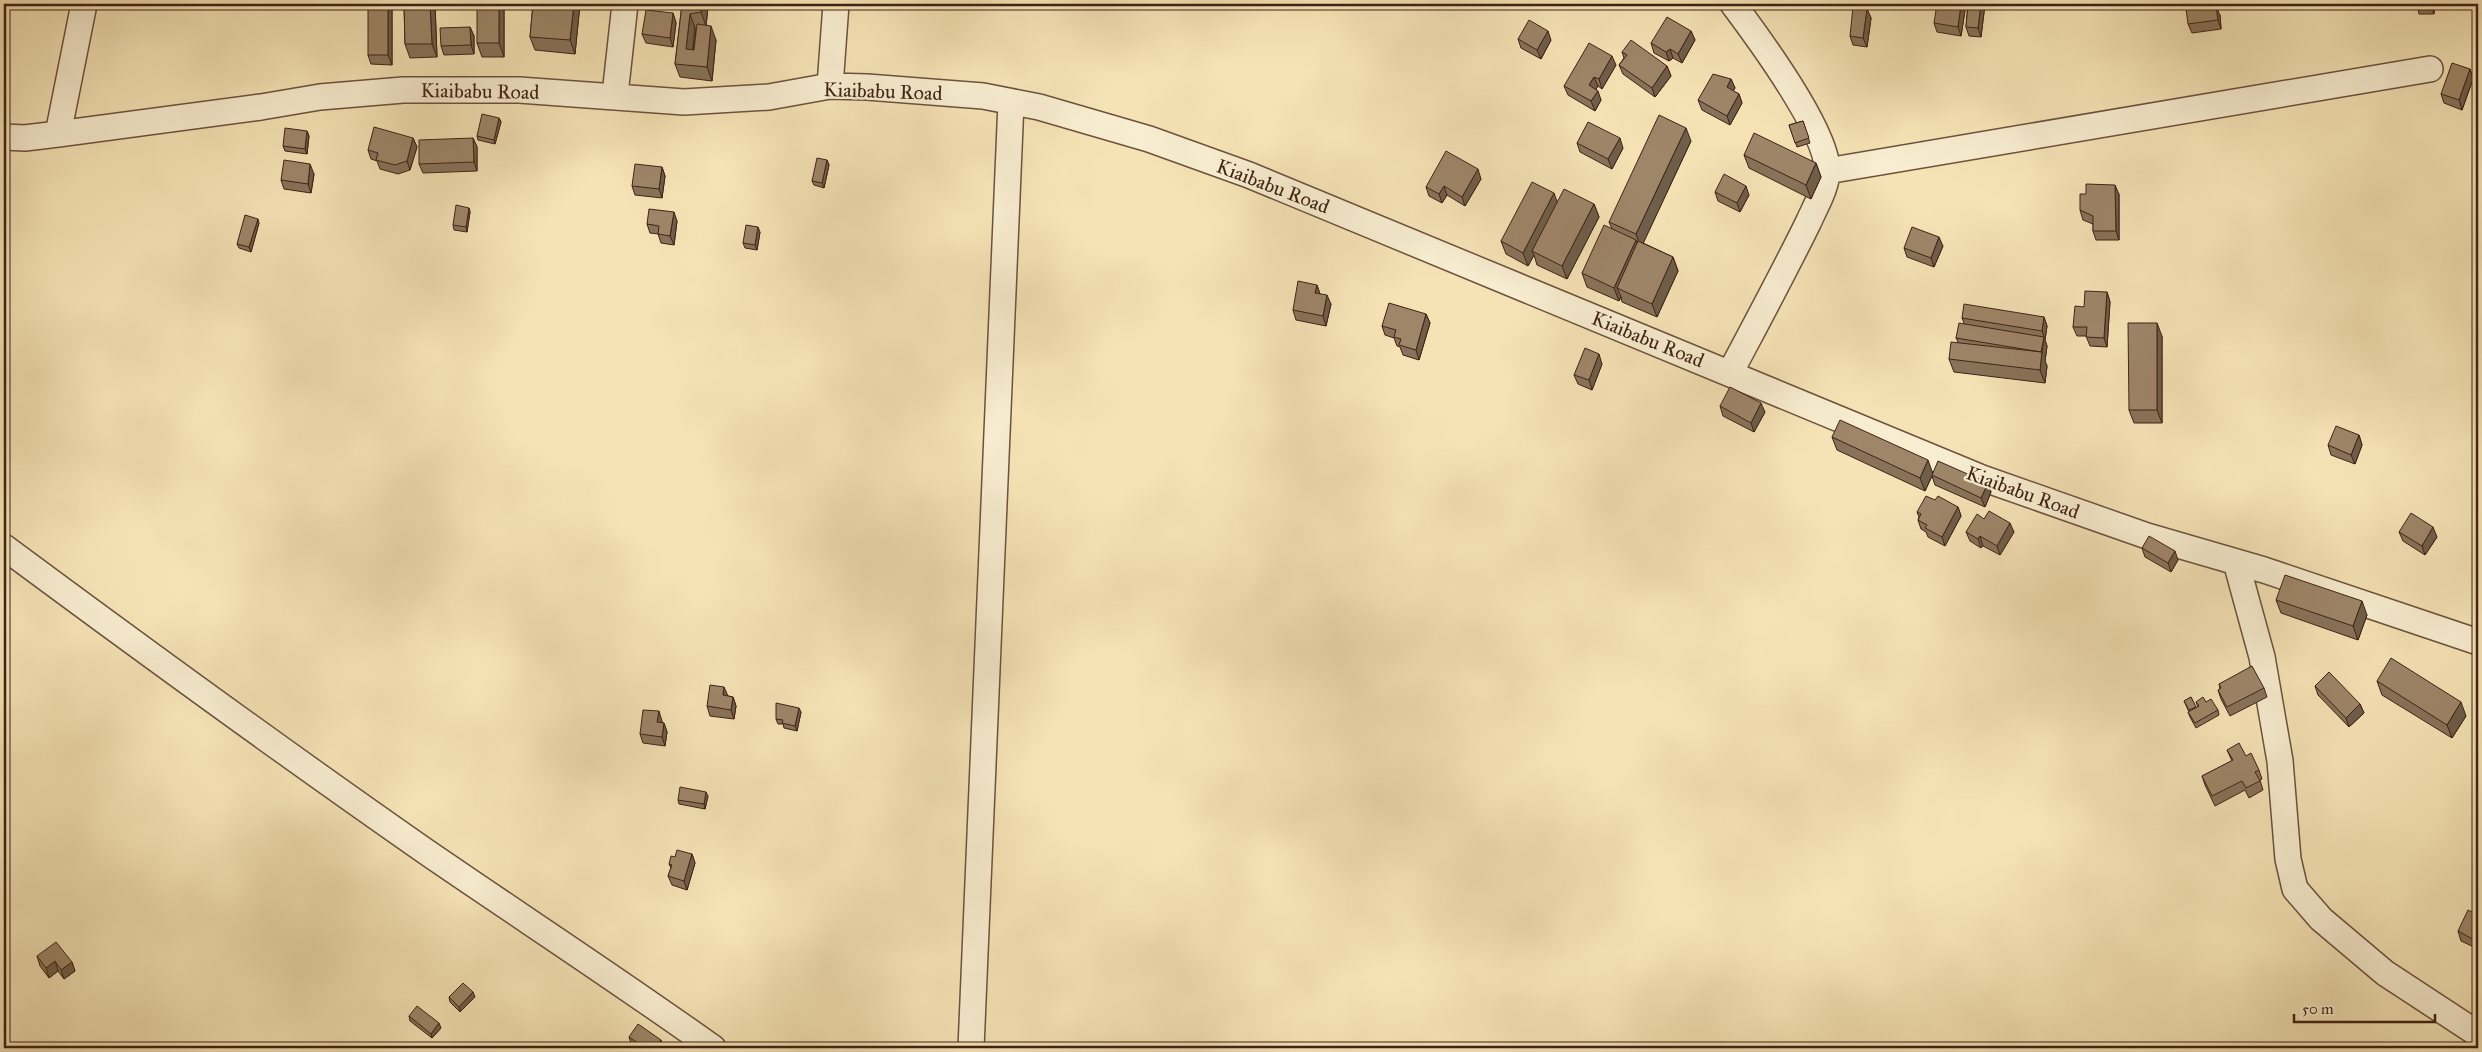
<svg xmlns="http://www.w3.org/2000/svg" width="2482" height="1052" font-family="'IM FELL Great Primer',serif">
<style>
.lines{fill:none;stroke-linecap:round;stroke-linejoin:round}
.minor-casing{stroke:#6c523d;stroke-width:28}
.minor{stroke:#f8edd0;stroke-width:25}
.wall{fill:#88735a;stroke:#3f2215;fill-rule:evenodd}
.shaded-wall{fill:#6f5e4a;stroke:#3f2215}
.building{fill:#9e8669;stroke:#3f2215}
.labels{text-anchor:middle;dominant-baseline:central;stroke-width:4.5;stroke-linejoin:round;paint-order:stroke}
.street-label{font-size:20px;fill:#3f2215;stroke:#f8edd0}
</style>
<rect width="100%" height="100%" fill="#f5e3b6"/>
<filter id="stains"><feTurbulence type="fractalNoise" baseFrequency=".004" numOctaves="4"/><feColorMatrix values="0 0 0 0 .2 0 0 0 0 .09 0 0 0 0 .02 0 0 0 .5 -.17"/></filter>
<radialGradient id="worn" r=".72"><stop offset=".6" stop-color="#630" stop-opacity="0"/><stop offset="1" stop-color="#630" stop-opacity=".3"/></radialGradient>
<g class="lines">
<g class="minor-casing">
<path id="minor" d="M830 86 836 4
M615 95 625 4
M58 134 84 4
M4 137 25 138 58 134 261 107 320 97 403 90H519L684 102 769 97 830 86 867 87 983 96 1039 107 1149 139 1249 175 1982 478 2147 536 2264 570 2478 642
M1827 171 2430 69
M1730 373C1757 322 1784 272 1809 221 1815 207 1827 187 1827 171 1829 133 1757 36 1733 4
M4 547C143 650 283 752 425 851 521 917 618 980 713 1048
M2236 562 2262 657 2280 761 2288 859 2295 889 2321 919 2385 973 2478 1034
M971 1048 1011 102"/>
</g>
<use href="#minor" class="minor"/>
</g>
<path class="wall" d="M392 4V65L371 64 368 55Z
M404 4H435L437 57 410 58 405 44Z
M504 4V57H482L477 43Z
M533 4H580L575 54 535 50 530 37Z
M682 4H707L708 7 706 26 716 40 712 81 680 77 675 64ZM695 28H696L694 50H693Z
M815 4H829V7L816 6Z
M1637 4H1645L1643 8Z
M1966 4 1961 36 1937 32 1934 23Z
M1968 4H1985L1981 37 1969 36 1966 27Z
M2435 4 2434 14H2419L2418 9Z
M1867 9 1871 18 1867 47 1853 45 1850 36Z
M673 13 676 23 673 47 646 43 642 34Z
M2220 15 2221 29 2192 33 2188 24Z
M470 27 474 36V54L444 55 441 46Z
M1691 31 1695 40 1682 63 1673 58 1669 61 1654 53 1651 43Z
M1518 39 1551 40 1541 59 1521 48Z
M1622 52 1667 66 1671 76 1655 97 1623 74 1619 65 1624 58Z
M1616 65 1602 89 1598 86 1596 89 1601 100 1595 111 1568 95 1564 86Z
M2470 69 2473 79 2462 110 2444 103 2441 94Z
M1731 79 1735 88 1733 91 1739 94 1742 103 1730 125 1702 110 1698 100Z
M499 118 501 122 495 144 478 140 477 136Z
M1803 121 1810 143 1797 147 1789 125Z
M307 131 309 136 307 154 285 151 283 146Z
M413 138 417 147 410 170 398 174 380 169 377 161 371 159 368 150Z
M473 138 477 147V171L423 173 419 164Z
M1691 141 1643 243 1673 257 1678 271 1657 317 1622 302 1621 297 1619 301 1587 287 1582 273 1612 229 1609 222Z
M1577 143 1623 148 1612 169 1580 152Z
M1744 155 1816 163 1821 177 1811 199 1749 168Z
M827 160 829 165 824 188 814 185 812 181Z
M662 167 665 176 662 198 635 195 632 186Z
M314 174 311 193 284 189 281 180Z
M1481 179 1465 206 1447 195 1442 203 1429 196 1426 187Z
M1715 192 1749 195 1740 212 1718 201Z
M2119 194V240H2096L2093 231V224L2083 220 2080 210Z
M1557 202 1594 204 1599 217 1567 279 1537 265 1534 255 1528 266 1506 254 1501 241Z
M469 208 470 212 467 232 454 230 453 225Z
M677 221 674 245 661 243 658 234 650 233 647 224Z
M259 223 251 252 239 248 237 244Z
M760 232 757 250 745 248 743 243Z
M1943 246 1934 267 1907 257 1904 248Z
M1317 285 1320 294 1331 304 1326 326 1296 320 1293 310Z
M2107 292 2110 302 2107 347 2090 346 2086 336H2077L2073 327 2084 307Z
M1426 314 1430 323 1419 360 1403 355 1400 347 1397 346 1394 338 1385 335 1382 326Z
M2044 317 2047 326 2045 340 2047 346 2045 361 2047 366 2045 383 1954 372 1949 359 1958 342 1956 338 1964 323 1962 318Z
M2162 336V423H2134L2129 410Z
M1602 364 1592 390 1578 384 1574 375Z
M1720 406 1765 412 1754 432 1723 416Z
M2359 435 2362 445 2355 464 2331 455 2328 445Z
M1832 437 1933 473 1988 483 1991 492 1985 507 1935 485 1932 476 1925 491 1837 450Z
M1935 500 1958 507 1961 516 1945 546 1928 537 1926 532 1921 529 1918 520 1919 517 1917 512Z
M1984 519 2014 532 2000 555 1983 546 1981 548 1970 541 1966 532Z
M2399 532 2437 537 2425 555 2403 541Z
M2142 548 2178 560 2171 572 2145 557Z
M2276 600 2367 615 2358 640 2281 613Z
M2377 681 2466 716 2452 738 2382 695Z
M2219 684 2264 688 2267 697 2230 716 2221 699 2218 690 2220 689Z
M2315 686 2360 704 2364 713 2349 727 2318 695Z
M728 696 733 697 736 706 734 719 710 716 707 706Z
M2191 697 2196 708 2198 707 2196 702H2206L2218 710 2219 715 2196 728 2190 717 2188 712H2189L2184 701Z
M801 712 797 731 784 728 783 724H778L776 719Z
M662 721V723H664L667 732 665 746 643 743 640 734Z
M2227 750 2259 770 2262 779 2260 780 2263 790 2249 798 2245 790 2215 806 2205 785 2202 776 2232 761Z
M708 796 705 809 679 804 678 800Z
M692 854 695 863 687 890 672 885 668 876 671 868 669 864 675 857Z
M2478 915V949L2461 941 2458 931Z
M37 956 72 962 75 971 64 979 58 971 49 978 40 966Z
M449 997H475L460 1012 450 1002Z
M409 1016 441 1028 432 1038 410 1021Z
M629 1037 664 1048H635L632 1046Z"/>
<path class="shaded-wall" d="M388 4H392V65L388 55Z
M430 4H435L437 57 432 44Z
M499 4H504V57L499 43Z
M574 4H580L575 54 570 40Z
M702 4H707L708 7 706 26 701 12Z
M1961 4H1966L1961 36 1958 27Z
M1981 4H1985L1981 37 1978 28Z
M2433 4H2435L2434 14 2432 10Z
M2216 6 2220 15 2221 29 2218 20Z
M1867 9 1871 18 1867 47 1863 38Z
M673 13 676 23 673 47 670 38Z
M690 14 695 28 691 63 686 49Z
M711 26 716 40 712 81 707 67Z
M470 27 474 36V54L471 45Z
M1548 31 1551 40 1541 59 1537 50Z
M1691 31 1695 40 1682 63 1678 54Z
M1670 49 1673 58 1669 61 1666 52Z
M1612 56 1616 65 1602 89 1599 79Z
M1667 66 1671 76 1655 97 1652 88Z
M2470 69 2473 79 2462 110 2459 100Z
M1594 77 1598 86 1592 95 1589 85Z
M1731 79 1735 88 1730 96 1727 87Z
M1598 91 1601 100 1595 111 1591 101Z
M1739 94 1742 103 1730 125 1727 116Z
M499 118 501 122 495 144 494 140Z
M1686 128 1691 141 1641 248 1636 234Z
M307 131 309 136 307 154 305 149Z
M413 138 417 147 410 170 407 161Z
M473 138 477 147V171L474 162Z
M1620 138 1623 148 1612 169 1608 159Z
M827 160 829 165 824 188 822 183Z
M1816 163 1821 177 1811 199 1806 185Z
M310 164 314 174 311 193 308 184Z
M662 167 665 176 662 198 659 189Z
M1478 169 1481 179 1465 206 1462 197Z
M2115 185 2119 194V240L2116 231Z
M1444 186 1447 195 1442 203 1439 194Z
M1746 186 1749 195 1740 212 1737 203Z
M1554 193 1559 207 1532 251 1534 255 1528 266 1523 253Z
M1594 204 1599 217 1567 279 1562 266Z
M469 208 470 212 467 232 466 227Z
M674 212 677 221 674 245 670 236Z
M258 219 259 223 251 252 249 247Z
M758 227 760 232 757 250 755 245Z
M1939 237 1943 246 1934 267 1931 258Z
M1636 240 1641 254 1617 288 1621 297 1619 301 1614 288Z
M1673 257 1678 271 1657 317 1652 304Z
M1317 285 1320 294 1315 293Z
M2107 292 2110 302 2107 347 2104 338Z
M1327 295 1331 304 1326 326 1323 316Z
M1426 314 1430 323 1419 360 1416 350Z
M2044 317 2047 326 2045 340 2047 346 2045 361 2047 366 2045 383 2040 370 2044 337 2042 331Z
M2157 323 2162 336V423L2157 410Z
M1599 354 1602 364 1592 390 1589 380Z
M1761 403 1765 412 1754 432 1751 423Z
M2359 435 2362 445 2355 464 2351 455Z
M1928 460 1933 474 1925 491 1920 478Z
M1988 483 1991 492 1985 507 1981 498Z
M1958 507 1961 516 1945 546 1942 537Z
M2010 523 2014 532 2000 555 1997 546Z
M2433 527 2437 537 2425 555 2422 546Z
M1980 536 1983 546 1981 548 1978 539Z
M2175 551 2178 560 2171 572 2168 563Z
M2362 601 2367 615 2358 640 2353 626Z
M724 687 728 696 723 695Z
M733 697 736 706 734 719 731 710Z
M2461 702 2466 716 2452 738 2447 725Z
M2360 704 2364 713 2349 727 2346 718Z
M799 708 801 712 797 731 795 726Z
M659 711 662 721 660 731 657 722Z
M664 723 667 732 665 746 662 737Z
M706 792 708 796 705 809 704 804Z
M692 854 695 863 687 890 684 881Z
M2478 936V946L2476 941Z
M55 961 58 971 49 978 46 968Z
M72 962 75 971 64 979 61 970Z
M473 992 475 997 460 1012 459 1007Z
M439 1023 441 1028 432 1038 431 1034Z
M661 1040 664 1048H655Z"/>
<path class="building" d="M368 4H388V55H368Z
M404 4H430L432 44H405Z
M477 4H499V43H477Z
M533 4H574L570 40 530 37Z
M682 4H702L701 12 690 14 686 49 694 50 697 24 711 26 707 67 675 64Z
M1937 4H1961L1958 27 1934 23Z
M1968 4H1981L1978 28 1966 27Z
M2418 4H2433L2432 10 2418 9Z
M2216 6 2218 20 2188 24 2186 9Z
M1853 7 1867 9 1863 38 1850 36Z
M646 10 673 13 670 38 642 34Z
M1667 17 1691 31 1678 54 1670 49 1666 52 1651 43Z
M1529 20 1548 31 1537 50 1518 39Z
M470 27 471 45 441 46 440 28Z
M1631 40 1667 66 1652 88 1619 65 1627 55 1622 52Z
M1589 43 1612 56 1599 79 1594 77 1589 85 1598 91 1591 101 1564 86Z
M2452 63 2470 69 2459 100 2441 94Z
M1713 74 1731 79 1727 87 1739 94 1727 116 1698 100Z
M482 114 499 118 494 140 477 136Z
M1659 115 1686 128 1636 234 1609 222Z
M1803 121 1809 138 1795 143 1789 125Z
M1588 122 1620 138 1608 159 1577 143Z
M374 127 413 138 407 161 395 165 376 160 378 153 368 150Z
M285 128 307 131 305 149 283 146Z
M1754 133 1816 163 1806 185 1744 155Z
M473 138 474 162 419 164V140Z
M1446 151 1478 169 1462 197 1444 186 1439 194 1426 187Z
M817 158 827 160 822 183 812 181Z
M284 160 310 164 308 184 281 180Z
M635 164 662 167 659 189 632 186Z
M1724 174 1746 186 1737 203 1715 192Z
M1532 182 1554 193 1523 253 1501 241Z
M2086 184 2115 185 2116 231H2093V216L2080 210V194H2086Z
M1564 189 1594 204 1562 266 1532 251Z
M456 205 469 208 466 227 453 225Z
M649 209 674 212 670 236 658 234 659 226 647 224Z
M245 215 258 219 249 247 237 244Z
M746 225 758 227 755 245 743 243Z
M1604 225 1636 240 1614 288 1582 273Z
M1912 227 1939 237 1931 258 1904 248Z
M1638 241 1673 257 1652 304 1617 288Z
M1298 281 1317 285 1315 293 1327 295 1323 316 1293 310Z
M2085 291 2107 292 2104 338 2086 337 2087 327H2073L2075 306 2084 307Z
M1389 303 1426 314 1416 350 1399 345 1401 339 1394 337 1396 330 1382 326Z
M1964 304 2044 317 2042 331 1962 318Z
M1959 323 2044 337 2041 352 1956 338Z
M2128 323H2157V410H2129Z
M1951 342 2042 352 2040 370 1949 359Z
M1585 348 1599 354 1589 380 1574 375Z
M1730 387 1761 403 1751 423 1720 406Z
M1840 420 1928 460 1920 478 1832 437Z
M2336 426 2359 435 2351 455 2328 445Z
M1938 461 1988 483 1981 498 1932 475Z
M1926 496 1935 500 1938 496 1958 507 1942 537 1925 528 1927 525 1918 520 1921 514 1917 512Z
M1989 511 2010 523 1997 546 1980 536 1978 539 1966 532 1977 514 1984 519Z
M2411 513 2433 527 2422 546 2399 532Z
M2149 536 2175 551 2168 563 2142 548Z
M2285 575 2362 601 2353 626 2276 600Z
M2391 658 2461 702 2447 725 2377 681Z
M2252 666 2264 688 2227 707 2218 690 2221 688 2219 684Z
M2329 672 2360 704 2346 718 2315 686Z
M710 685 724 687 723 695 733 697 731 710 707 706Z
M2191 697 2196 707 2189 710 2184 701Z
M2203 697 2206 702 2211 699 2218 710 2195 723 2188 712 2199 706 2196 702Z
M776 703 799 708 795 726 782 723 783 720 776 719Z
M643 710 659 711 657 722 664 723 662 737 640 734Z
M2239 743 2246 756 2251 753 2259 770 2255 772 2260 781 2246 788 2242 781 2212 796 2202 776 2233 760 2227 750Z
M680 787 706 792 704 804 678 800Z
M677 850 692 854 684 881 668 876 672 865 669 864 671 856 675 857Z
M2468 910 2478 915V936L2476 941 2458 931Z
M56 942 72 962 61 970 55 961 46 968 37 956Z
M463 983 473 992 459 1007 449 997Z
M417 1006 439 1023 431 1034 409 1016Z
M638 1024 661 1040 655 1048H645L629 1037Z"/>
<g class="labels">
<g class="street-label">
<text transform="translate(480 91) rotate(1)">Kiaibabu Road</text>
<text transform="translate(883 91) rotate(2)">Kiaibabu Road</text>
<text transform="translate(1273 186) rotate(21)">Kiaibabu Road</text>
<text transform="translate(1648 339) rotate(22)">Kiaibabu Road</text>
<text transform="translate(2023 492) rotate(20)">Kiaibabu Road</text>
</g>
</g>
<rect width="2482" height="1052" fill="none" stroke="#f5e3b6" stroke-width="20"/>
<rect x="5" y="5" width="2472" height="1042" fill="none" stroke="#3f2215" stroke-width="2.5"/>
<rect x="10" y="10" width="2462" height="1032" fill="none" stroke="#3f2215"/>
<path d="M2294 1014v8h141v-8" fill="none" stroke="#3f2215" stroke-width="2.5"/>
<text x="2302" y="1014" font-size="15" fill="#3f2215" stroke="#f8edd0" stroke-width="4" paint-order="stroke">50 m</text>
<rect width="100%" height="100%" filter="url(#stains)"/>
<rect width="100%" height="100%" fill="url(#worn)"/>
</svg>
